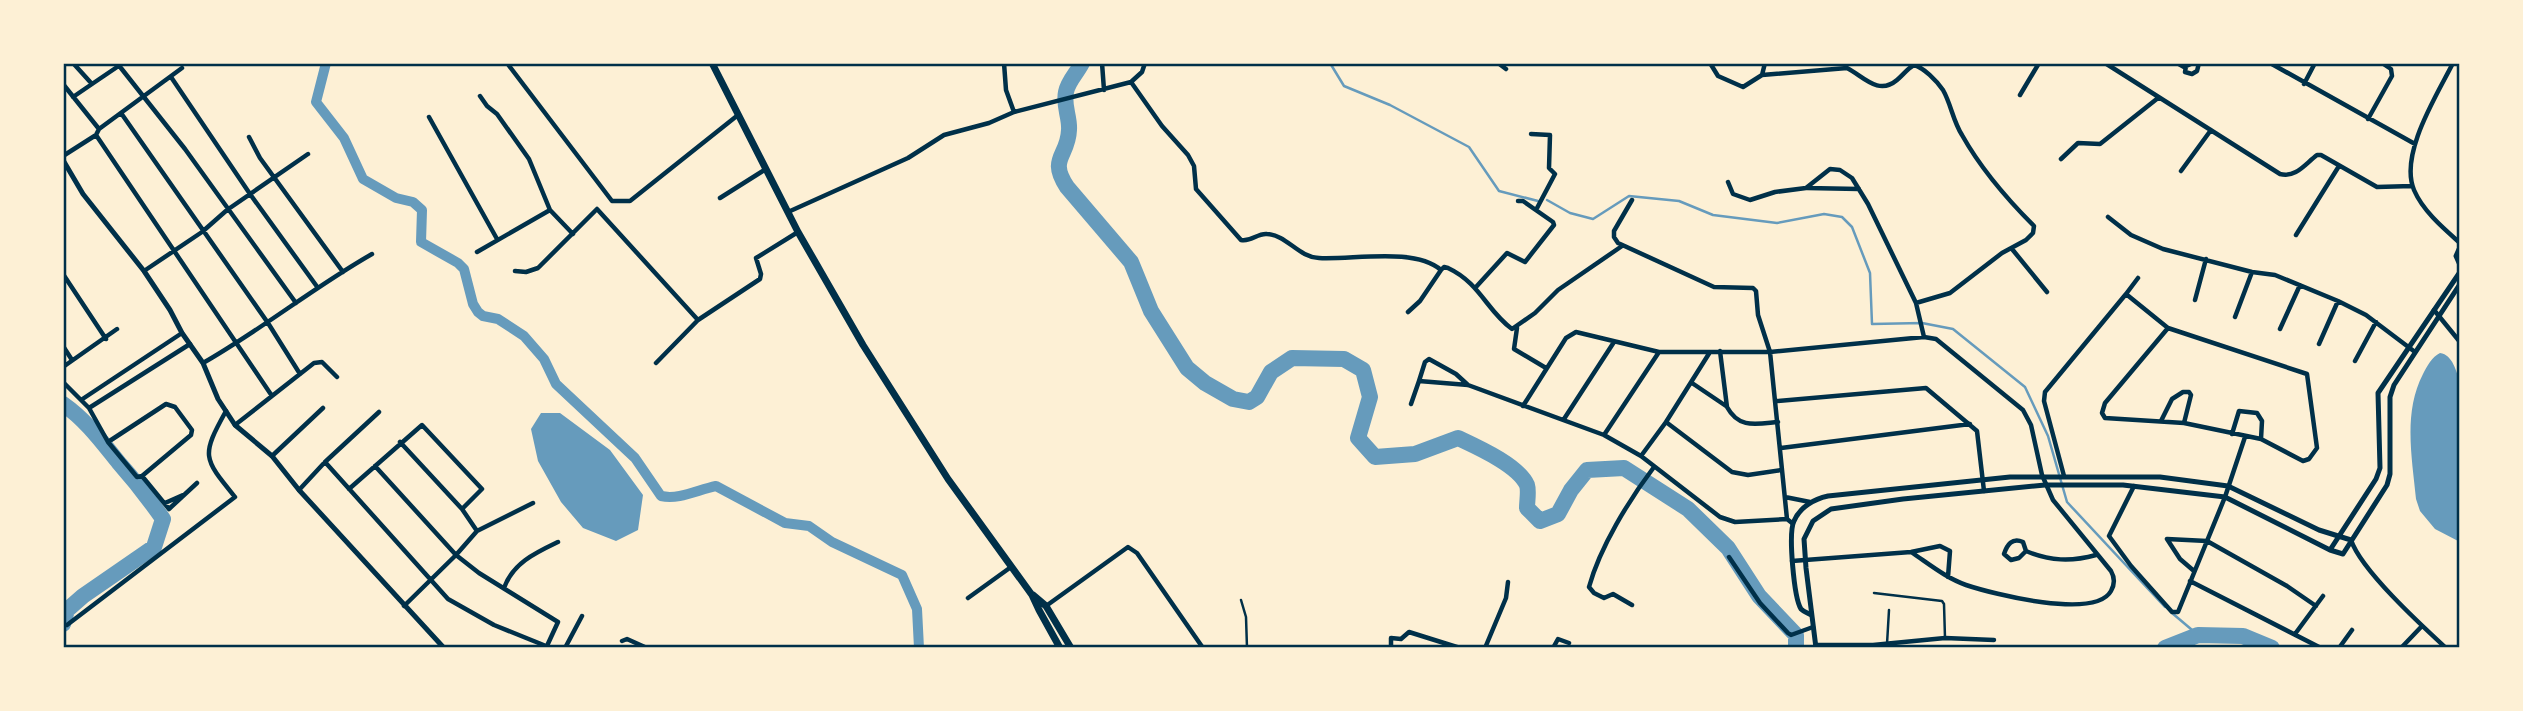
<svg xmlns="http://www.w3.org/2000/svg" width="2523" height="711" font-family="Quicksand,sans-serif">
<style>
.water{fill:#669bbc}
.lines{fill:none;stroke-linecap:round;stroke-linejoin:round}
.stream{stroke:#669bbc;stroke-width:2.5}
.canal{stroke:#669bbc;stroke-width:10}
.river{stroke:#669bbc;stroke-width:16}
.service{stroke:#003049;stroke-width:2.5}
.minor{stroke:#003049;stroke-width:4.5}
.tertiary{stroke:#003049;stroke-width:5}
.trunk{stroke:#003049;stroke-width:7}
.neatline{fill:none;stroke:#003049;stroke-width:2.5}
</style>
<rect width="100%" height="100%" fill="#fdf0d5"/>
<path class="water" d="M2440 353C2453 355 2456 371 2460 382V542L2435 529 2420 511 2416 499C2412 457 2403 413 2423 374 2427 366 2432 357 2440 353Z
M541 413H560L610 450 643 495 638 530 616 541 583 528 561 502 538 461 531 429Z"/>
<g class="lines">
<path class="stream" d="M1330 63 1344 86 1390 105 1469 147 1499 191 1538 201
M1547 200 1570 213 1593 219 1629 196 1679 201 1713 215 1777 223 1824 214 1842 217 1852 227 1870 273 1872 324 1922 323 1953 329 2025 387 2048 436 2067 502 2165 607
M2172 613 2198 635"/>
<path class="canal" d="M326 63 316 102 344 138 363 179 396 198 413 202 422 210 421 242 458 263 464 269 473 304 478 312 483 316 498 319 524 336 544 359 556 384 635 458 661 496C679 500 697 490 716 486L785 523 809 526 832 542 902 575 917 609 919 648"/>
<path class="river" d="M1082 63C1077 73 1068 81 1066 92 1063 106 1070 117 1069 130 1068 157 1048 158 1067 187L1131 262 1151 311 1187 368 1205 383 1233 399 1249 402 1257 397 1271 372 1292 358 1344 359 1363 370 1370 397 1358 438 1375 457 1415 454 1458 438C1477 447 1518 465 1527 485 1529 491 1527 501 1527 508L1540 521 1558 514 1571 490 1587 470 1624 468 1688 509 1728 548 1759 596 1796 635V648
M63 404C86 420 102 442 119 463 135 481 149 499 163 519L154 547 83 596 67 610 63 624
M2165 648 2198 635 2243 636 2272 648"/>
<path class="service" d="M1874 593 1942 601 1944 604 1945 638
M1241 600 1246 617 1247 648
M1887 644 1889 610"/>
<path class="minor" d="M73 63 92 84 123 63
M117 63 185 149 296 303
M507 63 612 201H630L738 115
M1004 63 1006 90 1014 112
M1102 63 1104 90
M1498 63 1506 69
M1710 63 1718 76 1743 87 1762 75 1847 68C1863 76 1878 96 1897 80 1903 75 1907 69 1914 65 1924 68 1936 80 1943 90 1951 104 1953 121 1962 135 1981 169 2007 199 2034 226L2033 233 2026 240 2002 253 1950 293 1916 303
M2105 63 2280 174C2296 178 2305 164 2317 155H2321L2377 187 2412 186
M2177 63 2184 67 2193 63
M2270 63 2415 144
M2453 63C2437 95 2399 154 2414 190 2423 211 2443 228 2460 243
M2186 66 2185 72 2192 74 2197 71 2199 63
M1762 75 1765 63
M171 77 250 194 318 288
M1131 82 1162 126 1188 155 1194 166 1196 189 1241 240C1252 242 1257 233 1267 234 1287 235 1298 257 1319 258 1353 260 1414 247 1441 270
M63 84 99 129 96 135 272 396
M2304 84 2315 63
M2020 95 2039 63
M480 96 487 106 497 114 529 159 550 210 573 234
M73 97 92 84
M121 113 268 323 300 374
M429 117 497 239
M2368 119 2392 76 2391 69 2382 63
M99 129 182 68
M1531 134 1550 135 1549 168 1555 174 1536 210
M249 137 260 158 343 272
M63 156 96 135
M2061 159 2078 143 2100 144 2158 98
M2181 171 2211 130
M1728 182 1733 194 1750 200 1775 192 1806 188 1830 169 1840 170 1852 178 1868 204 1916 303 1924 337
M1807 188 1859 189
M720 198 766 169
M788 212 908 158 944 135 989 123 1014 112 1131 82 1142 72 1145 63
M2108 217 2131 235 2163 249 2252 272 2275 275 2338 301 2366 315 2415 352
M2296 235 2339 166
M2012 249 2047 292
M477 252 550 210
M144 271 202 232 227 210 308 154
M515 271 526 272 538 268 597 209 698 320
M63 274 106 339
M1476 287 1507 253 1525 262 1554 225 1553 222 1523 201H1518
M2126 294 2138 278
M2195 300 2206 259
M2434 310 2460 342
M1408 312 1420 301 1441 270 1444 267 1448 268C1480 283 1487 311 1512 329L1535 313 1558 290 1622 246
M2235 317 2252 272
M1517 328 1514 349 1546 368
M2280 329 2300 285
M2319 344 2338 301
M63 346 72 360
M1720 351 1727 407C1739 429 1756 424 1778 422
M1710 352 1666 422 1732 472 1748 475 1781 470
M2355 361 2376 322
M203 363C261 330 314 287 372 254
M656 363 698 320 760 279 761 274 756 258 798 232
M63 367 117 329
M63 382 89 408 108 442 137 477 142 476 169 509 197 483
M1692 383 1726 406
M1468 385 1456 374 1429 359 1425 362 1419 381 1468 385 1604 435 1659 352
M81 400 182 333
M1777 401 1926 388 1977 431 1984 491
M1411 404 1419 381
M1523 406 1566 338 1576 332 1659 352H1770L1758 315 1756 291 1753 288 1714 287 1618 243 1614 237V231L1632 200
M89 408 190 344
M1564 419 1614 342
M2161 421 2172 399 2183 392H2189L2191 395 2184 423
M235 425 314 363 322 362 337 377
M2232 434 2239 411 2257 413 2262 421 2261 439
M1604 435 1641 456 1720 517 1735 522 1787 519
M108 442 166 404 175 407 192 430 191 435 142 476
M400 442 462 509 477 531 456 555 404 606
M1781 448 1970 424
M272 456 323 408
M1641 456 1666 422
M325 462 448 599 494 625 546 646
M375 466 456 555 479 573 558 622 546 648
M2064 476 2044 401 2045 392 2126 294 2168 328 2307 374 2317 448 2309 459 2303 461 2261 439 2184 423 2105 418 2102 413 2105 403 2168 328
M2134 486 2109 536 2131 566 2172 612H2178L2225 497 2245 437
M349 489 422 425 482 489 462 509
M299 490 325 462 379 412
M1785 497 1810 502
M165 503 183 495
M1792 523 1787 519 1770 352 1924 337 1936 339 2023 410 2031 425 2042 475 2053 500 2111 571C2115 578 2115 584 2111 591 2095 620 1993 594 1966 585 1946 578 1929 564 1911 552
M477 531 533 503
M2351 540C2361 570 2421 625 2446 648
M2026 551 2019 558 2011 560 2004 554C2007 545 2012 537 2023 542L2026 551C2050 561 2071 562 2096 555
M1729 557 1760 603 1788 633 1791 635 1813 627
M1792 561 1911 552 1940 546 1950 551 1948 577
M2194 571 2180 559 2167 539 2207 541 2287 586 2316 606
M2190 581 2321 648
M504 588C513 563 535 553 558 542
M968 598 1011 567
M1632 605 1613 594 1604 598 1594 593 1589 587C1600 547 1629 500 1654 467
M1046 606 1128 547 1137 553 1203 648
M67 625 235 497C203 458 201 456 226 411
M2295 634 2323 596
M622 641 627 639 647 648
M1816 645H1873L1945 638 1994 640
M565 648 582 616
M1391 648V638L1401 639 1409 632 1460 648
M1485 648 1506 598 1508 582
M1553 648 1558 639 1569 643
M2339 648 2352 630
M2401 648 2422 626"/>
<path class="tertiary" d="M63 160 83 194 144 271 170 310 182 333 203 363 218 399 235 425 272 456 299 490 444 648
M2460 247 2456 256 2460 265
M2330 550 2376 479 2380 468 2378 393 2460 272
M1811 615C1808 613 1804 612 1801 609 1794 598 1788 533 1794 521 1800 507 1814 499 1828 496L2010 477H2160L2228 486 2319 530 2351 540
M1816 648 1806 568 1804 539 1813 521 1831 509 1903 499 2045 485H2123L2225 497 2330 550 2343 554 2387 485 2390 474V397L2394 385 2460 284"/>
<path class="trunk" d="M712 63 798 232 863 345 948 479 1032 595 1039 610 1060 648
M1033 595 1046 606 1071 648"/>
</g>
<rect width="2523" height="711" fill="none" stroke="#fdf0d5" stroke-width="130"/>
<rect x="65" y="65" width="2393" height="581" class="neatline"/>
</svg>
